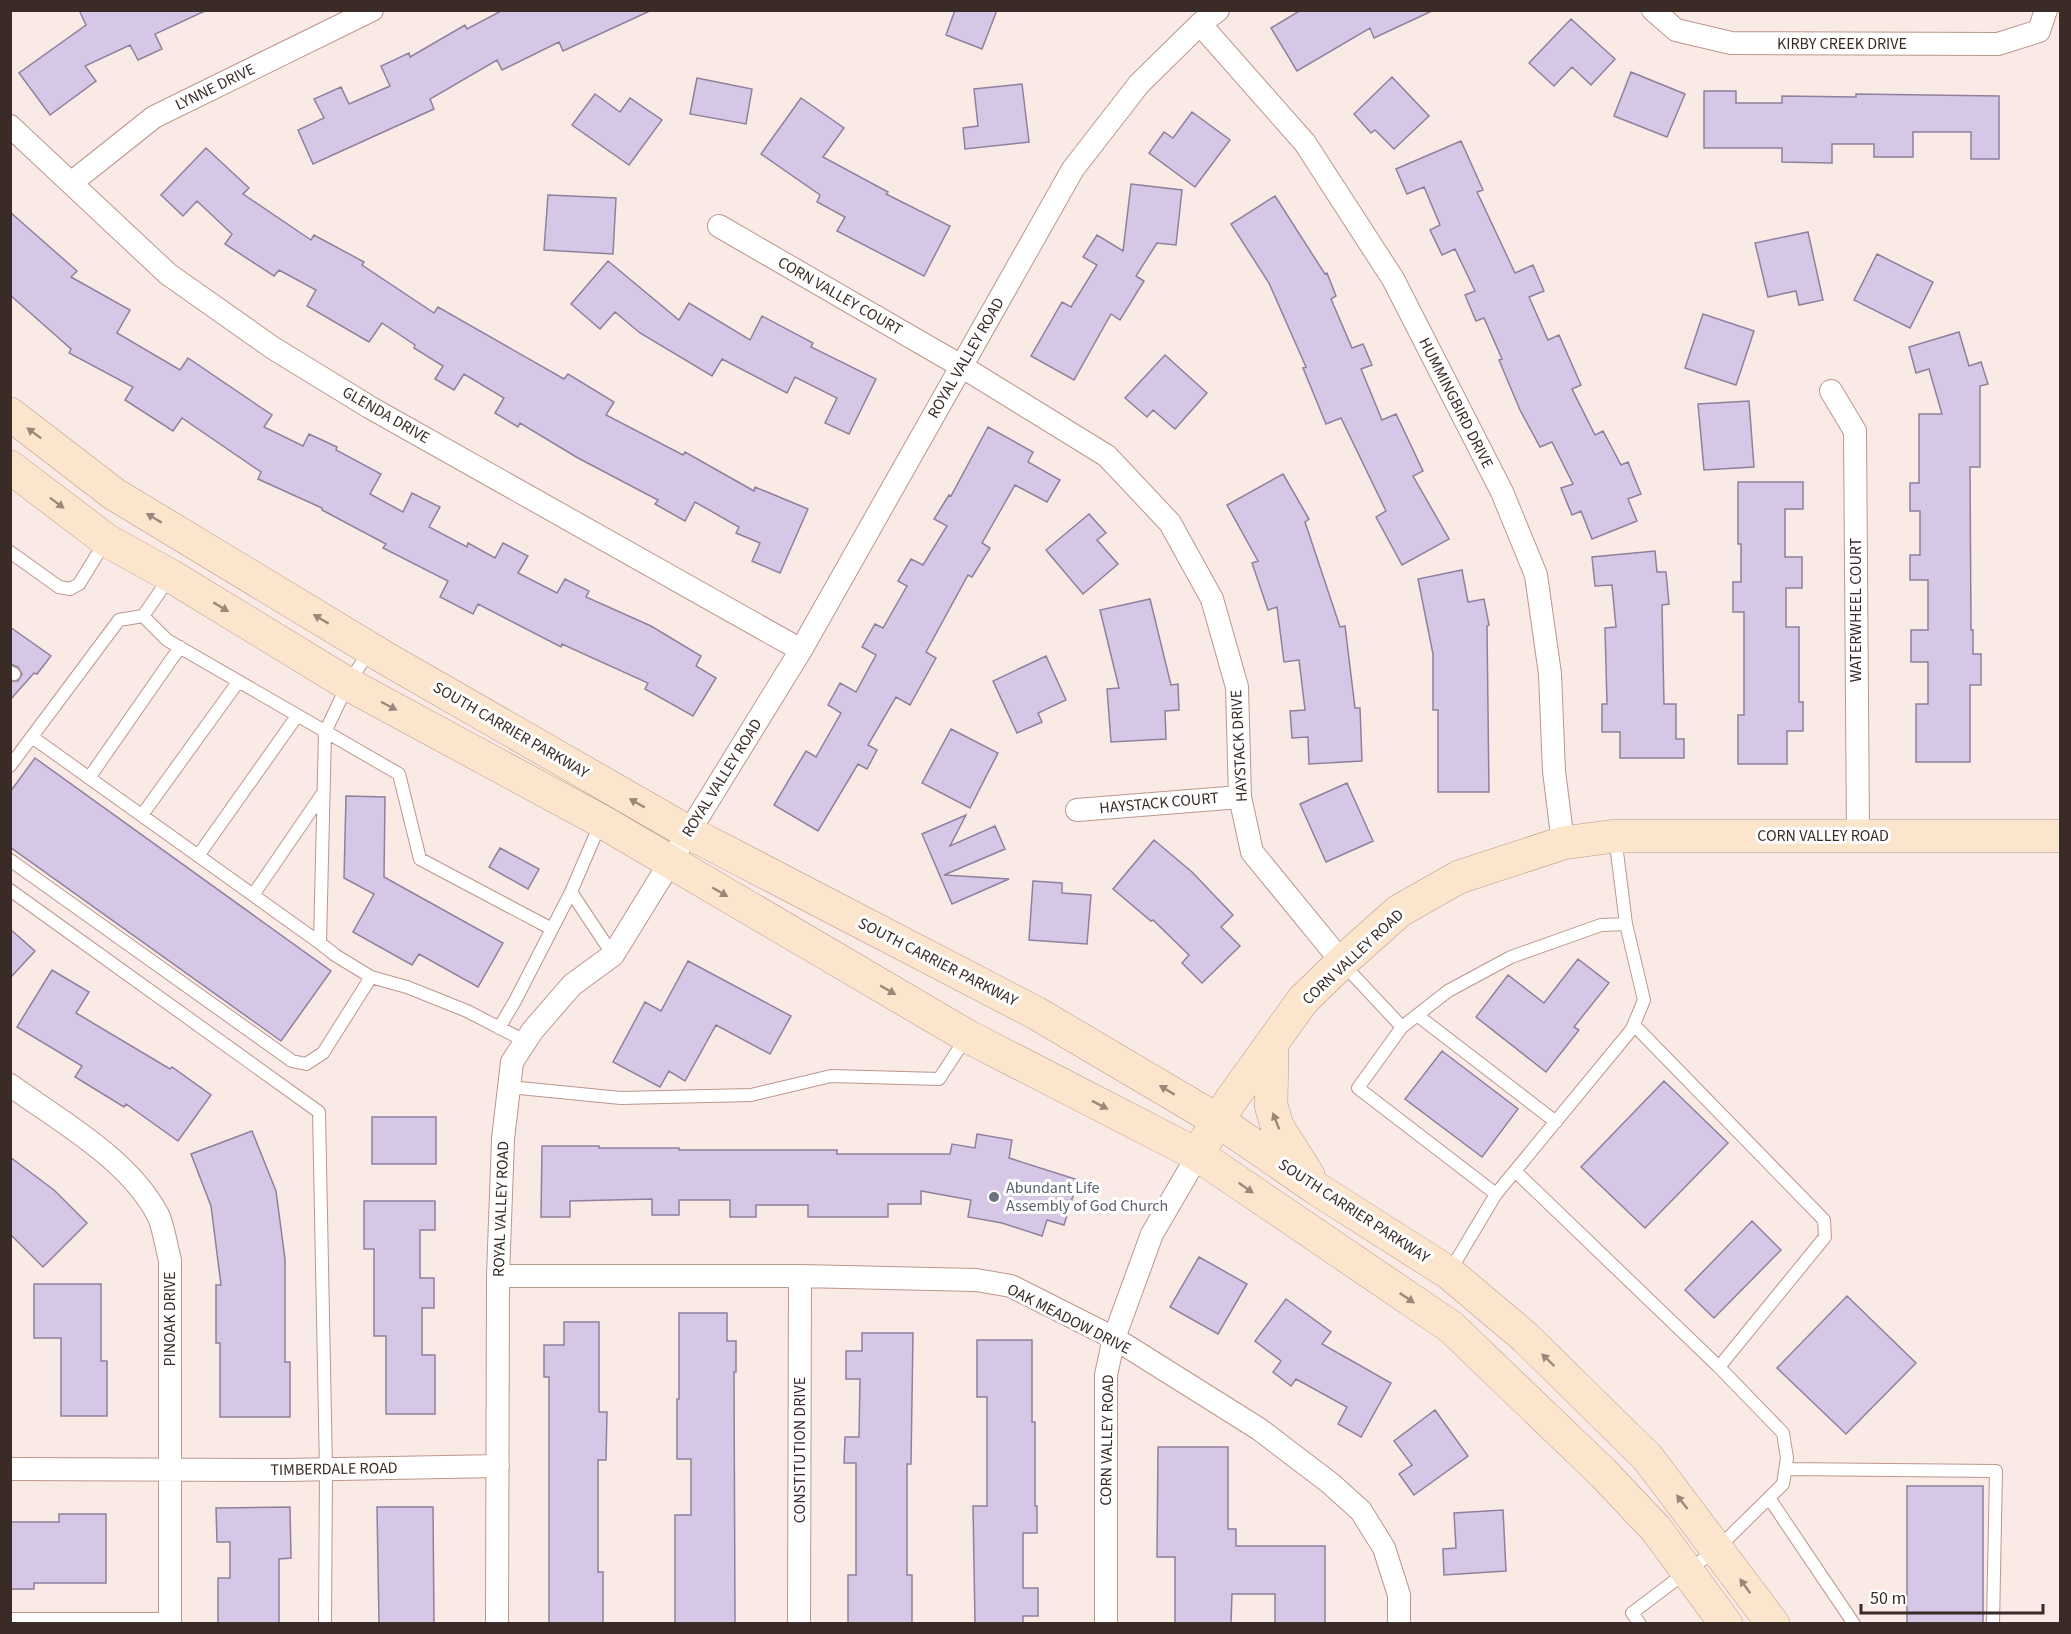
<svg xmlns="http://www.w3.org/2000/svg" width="2071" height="1634" font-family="'Source Sans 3',sans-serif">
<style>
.building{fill:#d7c7e7;stroke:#8f809d;stroke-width:1.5}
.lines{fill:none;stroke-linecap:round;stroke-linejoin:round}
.service-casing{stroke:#bc978b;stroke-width:14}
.minor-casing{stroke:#bc978b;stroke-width:24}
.secondary-casing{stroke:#bc978b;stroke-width:34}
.service{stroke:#fff;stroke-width:12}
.minor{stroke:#fff;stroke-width:22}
.secondary{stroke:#fbe6cd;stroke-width:33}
.oneway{fill:#9a887a}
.worship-dot{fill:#6b7280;stroke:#fff;stroke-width:2}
.labels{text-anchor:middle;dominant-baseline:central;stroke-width:6;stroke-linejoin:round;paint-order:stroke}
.street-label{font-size:16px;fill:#3a2b26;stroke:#fff}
.worship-label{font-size:16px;fill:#5b616d;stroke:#fff;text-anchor:start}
</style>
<rect width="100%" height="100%" fill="#faeae5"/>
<path class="building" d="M79 10H207L155 34 162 49 138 60 130 45 85 66 96 81 50 115 19 73 86 25Z
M503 10H652L563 51 559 42 502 70 497 60 430 99 434 109 313 164 298 130 324 118 314 99 341 87 349 104 390 86 381 66 409 53 410 57 465 25 467 29Z
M955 10H997L982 49 946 35Z
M1301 10H1434L1374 38 1370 28 1297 71 1271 28Z
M1571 19 1615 59 1591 85 1572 67 1554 86 1529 63Z
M1631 72 1685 94 1667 137 1614 116Z
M1392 77 1429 116 1394 149 1375 130 1371 133 1354 114Z
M697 78 752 89 746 124 690 114Z
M1022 84 1029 142 965 149 963 128 978 126 974 89Z
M1704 91H1736V103H1782V96L1856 97V94L1999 96V159H1971V132H1913V157H1874V144H1832V163L1782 162V148H1704Z
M595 94 620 112 630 98 662 120 629 165 572 125Z
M801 98 844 128 823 157 888 192 886 194 950 226 924 276 837 231 845 217 817 202 820 195 761 154Z
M1192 112 1230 140 1195 187 1149 153 1164 132 1173 138Z
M1461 141 1483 190 1477 192 1515 273 1533 265 1544 291 1529 297 1548 340 1559 335 1581 385 1572 389 1595 435 1603 431 1621 465 1628 462 1641 494 1628 499 1637 521 1592 539 1581 511 1572 515 1561 488 1573 484 1552 442 1540 447 1520 410 1499 360 1502 359 1484 318 1476 321 1465 295 1475 291 1455 249 1442 255 1430 230 1440 225 1424 187 1407 194 1396 169Z
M206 148 249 188 243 194 311 240 314 235 364 262 362 265 434 313 438 307 564 379 568 374 614 402 606 415 683 455 685 452 754 491 755 487 808 509 780 573 752 561 760 543 736 533 739 527 695 502 685 521 655 504 658 500 578 458 520 423 518 427 495 413 504 398 464 374 454 390 435 379 443 366 414 348 415 345 382 323 369 342 307 306 316 290 279 270 274 276 225 244 232 234 197 201 183 216 161 195Z
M1131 184 1182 190 1176 245 1157 243 1136 276 1144 281 1120 320 1111 314 1074 380 1031 356 1062 302 1071 307 1097 265 1083 257 1097 235 1123 251Z
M548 195 616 198 613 254 544 250Z
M1275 196 1325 274 1327 273 1336 296 1331 299 1352 348 1363 344 1372 365 1361 369 1382 420 1396 414 1423 471 1413 476 1449 539 1402 565 1376 517 1386 511 1341 418 1326 424 1303 368 1306 367 1269 283 1231 224Z
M10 212 77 271 71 277 130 310 117 333 180 370 188 358 272 415 264 427 303 446 309 434 337 447 336 450 381 474 370 494 403 512 412 493 440 507 429 527 467 547 468 543 495 558 503 543 528 556 518 573 557 593 565 579 589 591 586 597 651 626 701 656 696 666 716 678 693 716 645 689 648 683 562 644 561 647 478 604 473 614 440 597 448 581 383 548 386 544 322 510V508L258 479 261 472 182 418 173 431 125 400 133 387 69 353 71 349 10 295Z
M1808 232 1823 300 1799 305 1796 291 1768 297 1755 243Z
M1877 254 1933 282 1910 328 1854 300Z
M608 261 679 320 689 303 750 340 762 316 813 343 811 347 876 379 849 434 825 423 837 398 795 377 787 393 722 359 712 376 640 333 615 312 600 329 571 304Z
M1703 314 1754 331 1736 385 1685 368Z
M1959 332 1969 366 1981 362 1988 384 1980 386V467H1970L1971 630H1973V654H1981V685H1970V762H1916V704H1928V662H1911V630H1928V580H1910V555H1920V511H1910V483H1919V414H1942L1929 369 1916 373 1909 347Z
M1165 355 1207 393 1175 429 1153 410 1147 417 1125 398Z
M1749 401 1754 467 1704 470 1698 404Z
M988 427 1033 452 1028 462 1060 480 1047 502 1015 485 982 543 990 548 972 577 968 575 926 652 936 658 910 705 896 697 868 745 877 750 867 769 858 764 818 831 774 805 806 751 816 757 841 713 828 705 840 683 856 692 876 655 862 647 875 624 883 628 907 586 898 581 911 559 923 565 947 526 934 519 949 495 951 496Z
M1283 474 1309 519 1305 522 1340 627 1345 626 1355 708H1360L1362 761 1309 764 1308 737 1292 738 1290 711 1305 710 1299 660 1284 662 1277 607 1268 610 1252 563 1258 561 1227 505Z
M1738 482H1803V509H1785V557H1802V588H1786V627H1799V702H1803V731H1787V764H1738V715H1744V612H1733V582H1741V544H1738Z
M1089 514 1106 533 1097 540 1118 564 1083 594 1046 550Z
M1655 551 1657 572H1666L1669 604 1662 605 1664 704H1676V739H1684V758H1620V732H1602V704H1607L1605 628 1616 627 1612 585 1595 586 1592 557Z
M1462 570 1468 602 1484 599 1489 625 1487 626 1489 792H1438V710H1433V654L1418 579Z
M1150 599 1171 685 1178 684 1179 710 1165 711 1166 739 1111 742 1107 689 1119 688 1100 610Z
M10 627 51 656 37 674 34 673 10 700V681H18L22 674 18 667 10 664Z
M1046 656 1066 700 1038 713 1042 722 1017 733 993 681Z
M951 729 998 753 970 808 922 783Z
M35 758 331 971 281 1041 10 847V792Z
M1347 783 1373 841 1326 862 1300 804Z
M346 796 385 797 384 877 503 943 478 987 419 954 412 965 353 932 374 894 344 878Z
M966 815 950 846 995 826 1005 849 944 875 1009 879 952 904 922 834Z
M1154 840 1192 872 1233 915 1221 927 1240 946 1202 983 1182 963 1189 955 1153 920 1151 921 1113 889Z
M500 848 539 869 528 889 489 867Z
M1033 881 1062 883V893L1091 895 1087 944 1029 940Z
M10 929 35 951 10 978Z
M1578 959 1609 983 1574 1027 1579 1030 1546 1072 1476 1017 1508 975 1544 1003Z
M688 961 791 1016 770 1054 716 1025 685 1081 669 1071 660 1087 613 1062 645 1002 661 1011Z
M52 970 89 992 76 1013 170 1069 172 1067 211 1095 178 1141 126 1104 124 1107 75 1077 82 1066 17 1027Z
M1442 1051 1518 1109 1482 1157 1405 1099Z
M1664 1081 1728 1143 1645 1228 1581 1167Z
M372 1117H436V1164H372Z
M252 1131 276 1191 285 1259V1362H290V1417H220V1343H216V1285H221L211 1206 191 1154Z
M977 1134 1012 1140 1009 1158 1078 1180 1064 1225 1047 1220 1042 1236 1002 1223 968 1217 971 1200 921 1191V1204H888V1217H808V1205H756V1217H730V1200H679V1215H652V1199L570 1201V1217H541L542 1146H599V1148H679V1150H837V1154H950L952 1144 975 1148Z
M10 1157 54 1190 87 1223 43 1267 10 1234Z
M364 1201H435V1230H420V1278H434V1308H422V1355H435V1414H386V1336H374V1249H364Z
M1752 1221 1781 1250 1714 1318 1685 1290Z
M1199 1257 1247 1284 1218 1334 1170 1307Z
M34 1284H101V1361H107V1416H61V1338H34Z
M1847 1296 1916 1363 1846 1434 1777 1368Z
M1286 1299 1331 1332 1322 1344 1391 1383 1361 1437 1338 1424 1347 1407 1296 1379 1291 1386 1273 1372 1281 1361 1255 1341Z
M679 1313H727V1341H736V1372H734L735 1623H675V1515H691V1459H677V1399H679Z
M564 1322H599V1412H607L606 1460H598V1572H603V1623H549V1377H544V1345H564Z
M862 1333H913L911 1464H907V1575H912V1623H848V1575H856V1463H844L845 1437H859L860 1379H846V1351H862Z
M977 1340H1032V1422H1035V1506H1037V1533H1023V1588H1038V1616H1023V1623H975L973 1506H987V1397H977Z
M1435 1410 1468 1456 1414 1495 1399 1474 1412 1465 1394 1441Z
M1158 1447H1228V1529H1236V1546H1325V1623H1275V1594H1232L1231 1623H1175V1557H1157Z
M1907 1486H1983V1623H1907Z
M290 1507 291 1558 279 1559V1623H218V1578H230V1542H217L216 1508Z
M377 1507H433L434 1623H379Z
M1503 1510 1506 1571 1444 1575 1443 1549 1456 1548 1454 1513Z
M59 1514H106V1583H34V1589H10V1522H59Z"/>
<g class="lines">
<g class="service-casing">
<path id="service" d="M10 552 59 587 70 589 79 584 105 542
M143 616 167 640 399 774 420 859 552 929 571 892
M370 650 348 684 325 732 320 943 335 955 371 977
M10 672 14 674
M32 737 320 943
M10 766 119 620 143 616 170 577
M89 778 180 647
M142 815 238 682
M601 822 571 892 613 955
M198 856 297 716
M10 860 292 1061 306 1064 323 1053 371 977 407 987 467 1011 525 1041
M10 890 319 1112 326 1470 325 1624
M253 895 323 793
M1342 963 1402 1027 1358 1088 1496 1194 1450 1271
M1417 1015 1556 1122
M1634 1025 1824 1220 1825 1237 1719 1367 1783 1433 1787 1458 1783 1484 1718 1548 1632 1613 1640 1624
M1402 1027 1448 991 1511 957 1601 925 1626 924 1615 836
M499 1028 515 1001 552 929
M509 1087 621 1098 751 1095 831 1076 939 1079 966 1038
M1515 1171 1719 1367
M1496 1194 1632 1029 1644 1000 1626 924
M1785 1469 1996 1471 1993 1624
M1769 1498 1854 1624
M10 1619H170"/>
</g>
<g class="minor-casing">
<path id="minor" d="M1653 10 1676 30 1731 43 1998 44 2039 31 2046 10
M1200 24 1305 143 1393 279 1502 492 1536 575 1550 674 1554 771 1563 843
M10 126 168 274 273 348 371 408 801 650
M71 183 154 117 372 10
M719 226 961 366 1107 456 1170 523 1212 599 1237 687 1240 797 1252 852 1342 962
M1831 391 1855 431 1858 836
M1077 810 1240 797
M10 1085C60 1121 129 1159 158 1215 164 1228 166 1246 170 1260V1624
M498 1276H800L976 1280 1011 1286 1114 1338 1259 1429 1330 1483 1361 1511 1384 1548 1399 1595V1624
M10 1469 285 1470 498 1466
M497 1624 498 1276 503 1139 512 1062 533 1030 572 985 613 955 801 650 1073 169 1139 84 1200 24 1218 10
M799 1624 800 1276
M1106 1624V1375L1114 1338 1152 1234 1198 1155"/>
</g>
<g class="secondary-casing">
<path id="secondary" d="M10 414 114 494 387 659 688 832 1036 1013 1217 1120 1317 1189 1449 1273 1525 1337 1648 1458 1773 1624
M10 467 106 540 171 576 348 684 601 821 967 1036 1198 1155 1451 1327 1603 1473 1656 1529 1726 1624
M1272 1043 1271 1105 1277 1126 1308 1175
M1206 1140 1231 1100 1303 1000 1342 962 1399 911 1459 877 1563 843 1615 836H2060"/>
</g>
<use href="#service" class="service"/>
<use href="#minor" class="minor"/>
<use href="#secondary" class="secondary"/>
</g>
<defs><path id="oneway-solid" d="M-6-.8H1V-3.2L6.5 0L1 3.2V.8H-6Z" transform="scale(1.5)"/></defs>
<g class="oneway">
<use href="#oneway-solid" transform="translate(34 433) rotate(-143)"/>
<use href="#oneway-solid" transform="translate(57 503) rotate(37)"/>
<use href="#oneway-solid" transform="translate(154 518) rotate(-149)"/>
<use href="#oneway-solid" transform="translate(221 607) rotate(31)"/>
<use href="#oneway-solid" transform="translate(321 619) rotate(-149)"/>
<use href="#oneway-solid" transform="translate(389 706) rotate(28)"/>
<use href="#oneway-solid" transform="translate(637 803) rotate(-150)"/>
<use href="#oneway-solid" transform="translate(720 892) rotate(30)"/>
<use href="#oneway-solid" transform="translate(888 990) rotate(30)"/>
<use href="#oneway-solid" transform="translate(1167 1090) rotate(-149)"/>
<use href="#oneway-solid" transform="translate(1100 1105) rotate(27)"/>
<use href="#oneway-solid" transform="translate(1276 1121) rotate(-111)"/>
<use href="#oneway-solid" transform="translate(1246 1188) rotate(35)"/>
<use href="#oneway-solid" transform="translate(1407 1298) rotate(34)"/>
<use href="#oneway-solid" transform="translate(1548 1360) rotate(-136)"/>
<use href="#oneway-solid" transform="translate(1682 1502) rotate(-128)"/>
<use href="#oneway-solid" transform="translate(1745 1586) rotate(-126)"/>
</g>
<circle class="worship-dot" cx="994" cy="1197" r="6"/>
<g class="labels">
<g class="street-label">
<text x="1842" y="44">KIRBY CREEK DRIVE</text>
<text transform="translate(215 87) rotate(-26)">LYNNE DRIVE</text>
<text transform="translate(840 296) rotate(30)">CORN VALLEY COURT</text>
<text transform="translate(966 358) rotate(-60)">ROYAL VALLEY ROAD</text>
<text transform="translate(1456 403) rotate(63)">HUMMINGBIRD DRIVE</text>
<text transform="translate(386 415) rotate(30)">GLENDA DRIVE</text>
<text transform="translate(1856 610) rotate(-90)">WATERWHEEL COURT</text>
<text transform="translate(511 730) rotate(30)">SOUTH CARRIER PARKWAY</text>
<text transform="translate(1239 746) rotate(-93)">HAYSTACK DRIVE</text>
<text transform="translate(722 778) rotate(-58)">ROYAL VALLEY ROAD</text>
<text transform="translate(1159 803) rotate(-5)">HAYSTACK COURT</text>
<text x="1823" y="836">CORN VALLEY ROAD</text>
<text transform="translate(1353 957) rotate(-43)">CORN VALLEY ROAD</text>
<text transform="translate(938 962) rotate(27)">SOUTH CARRIER PARKWAY</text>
<text transform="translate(501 1209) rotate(-88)">ROYAL VALLEY ROAD</text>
<text transform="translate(1354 1211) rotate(33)">SOUTH CARRIER PARKWAY</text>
<text transform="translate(170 1319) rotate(-90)">PINOAK DRIVE</text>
<text transform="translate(1069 1319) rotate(27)">OAK MEADOW DRIVE</text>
<text transform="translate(1107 1440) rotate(-89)">CORN VALLEY ROAD</text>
<text transform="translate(800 1450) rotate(-90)">CONSTITUTION DRIVE</text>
<text transform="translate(334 1469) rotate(-1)">TIMBERDALE ROAD</text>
</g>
<g class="worship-label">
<text x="1006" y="1188">Abundant Life<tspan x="1006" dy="18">Assembly of God Church</tspan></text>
</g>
</g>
<rect width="2071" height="1634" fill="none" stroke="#3a2b26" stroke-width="24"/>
<path d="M1861 1604v9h182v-9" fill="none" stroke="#3a2b26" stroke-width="3"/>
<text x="1870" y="1604" font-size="18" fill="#3a2b26" stroke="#ffffff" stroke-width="4.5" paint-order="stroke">50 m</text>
</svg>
